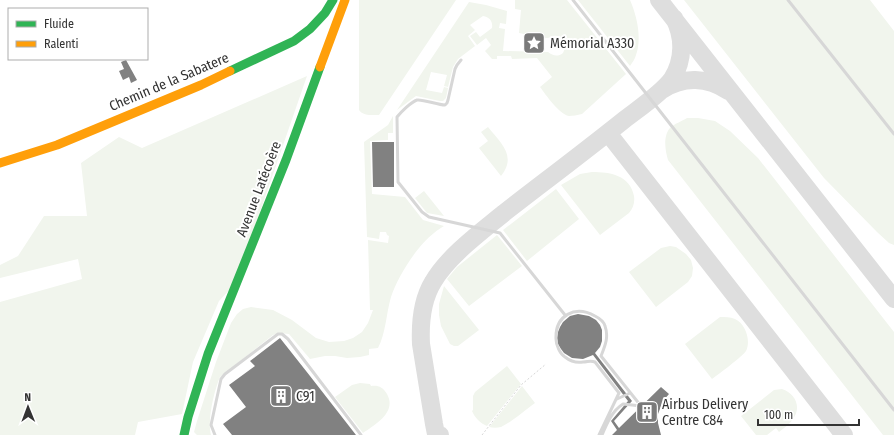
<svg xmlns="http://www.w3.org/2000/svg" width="894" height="435" font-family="'Fira Sans Condensed',sans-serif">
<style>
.green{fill:#f1f5ed}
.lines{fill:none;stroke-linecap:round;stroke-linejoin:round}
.taxiway{stroke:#dedede;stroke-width:18}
.building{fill:#818181}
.path{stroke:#d6d6d6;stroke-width:1;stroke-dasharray:2 2;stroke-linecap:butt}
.lane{stroke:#d7d7d7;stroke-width:3}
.fast{stroke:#30b455;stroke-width:9}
.slow{stroke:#ff9f0a;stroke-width:9}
.labels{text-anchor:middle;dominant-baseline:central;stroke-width:4;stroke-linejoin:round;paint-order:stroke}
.poi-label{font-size:14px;fill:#333;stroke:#fff;text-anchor:start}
.street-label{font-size:14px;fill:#333;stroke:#fff}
</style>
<rect width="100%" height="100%" fill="#fff"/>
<path class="green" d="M359 0H456L379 115C372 115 363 116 359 110Z
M515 0H567L626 74 582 114C577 115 573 116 569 116 559 114 546 95 540 87L552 77 537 58 512 59 511 56H497V59H492L485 51 491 45 486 38 477 45 470 36 476 32 480 37 492 28C493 22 490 17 483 16L470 25 475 30 468 36 475 46 458 59 453 67 448 87 444 86 447 75 431 72 426 90 442 93 444 87 448 88 446 98 443 101H440L416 96 397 110 469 2 486 5 507 11 506 24 500 23 499 28 505 29 503 51 548 52C553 56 558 57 563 53 567 45 564 34 553 36 551 37 550 38 547 38 541 39 526 34 519 33L521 10 515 9Z
M578 0H630C637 16 642 38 636 55 635 59 632 63 630 66Z
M684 0H870L894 31V245L889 243 877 232 824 178Z
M307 76 235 284 219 301 193 362 182 414 138 422 135 435H0V302L82 279 78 259 0 278V265L18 256 44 216H87L81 163 119 137 142 148Z
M393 116V133H388V140L370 141 372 194 405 197 423 220 444 226C441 228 437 230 434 233 417 246 398 276 391 297 386 314 386 333 378 348L369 349V355L360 357 347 358 335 356H325L310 359 289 334 279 333 273 335 220 377C214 391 207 420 211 435H197L194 432 197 421 216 362 231 323 237 314 243 309 251 307 273 310 292 320 316 338 329 342 344 341 353 338 362 332 368 323 373 310H370L368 240 388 243 389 236 387 235 386 232H380L379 239 367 237 364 142 388 125Z
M687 118H698L715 121 730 131 758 158 894 332V435H883L668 160C665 150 663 136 670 128 674 124 682 121 687 118Z
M488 127C501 143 517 156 501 176L479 148 488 141 481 132Z
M592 172C610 172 630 175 634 196 635 203 633 208 629 213L600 235 561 185 580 174Z
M556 189 579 219 527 261 503 230Z
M424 191 444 216 427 213 415 198Z
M497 235 522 266 469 306 447 279 457 267Z
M670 246 676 247 686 254 691 260 693 268 692 276 688 282 656 307 629 272 661 248Z
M444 286 479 330 458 346H454L450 344 441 326 439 315V304Z
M720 317C725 317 730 317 735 319 746 324 751 341 746 351 743 356 719 374 712 379L685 344Z
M507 366 521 384 487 426C480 423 475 418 472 411L473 410V396L475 392Z
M360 383 370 384 371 386C378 385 383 387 387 394 397 412 376 424 363 433L335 397 352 385Z
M522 386 535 403C525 410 512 422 501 427 497 428 493 428 489 427Z
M782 389C795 393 802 407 793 419 790 424 784 428 779 432L776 428 767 435H756L741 416 774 390Z"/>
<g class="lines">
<path class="taxiway" d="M659 0 894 299
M662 90C683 76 708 77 728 91
M608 133 844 435
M440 435 436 434 434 424 421 344C420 323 422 300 433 282 448 256 481 232 504 213 544 182 584 152 624 120 638 109 662 93 672 79 684 60 684 37 674 18"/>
</g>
<path class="building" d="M126 60 137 80 131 83 129 77 123 80 119 71 124 69 121 62Z
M372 142H394V187H373Z
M578 314 589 316 596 320 600 325 602 330V341L600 347 595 353 632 401 614 421 619 428 661 387 669 394 663 401 658 414V423L661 435H612L617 430 611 421 628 401 593 355 583 359 572 358 564 353 561 349 558 344 557 338 558 332 560 327 563 322 570 316Z
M280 338 310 376 356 435H232L223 424 246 407 229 385 255 366 250 361Z"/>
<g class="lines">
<path class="path" d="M482 435 521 385 546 364"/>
<path class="lane" d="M573 0 894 410
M788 0 894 134
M461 60 457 65 455 69 448 100 447 103 445 105C438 105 423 99 417 100 411 102 401 112 397 117L398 182 422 212 429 217 500 233 565 315
M617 399 630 393
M215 435 211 425 221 379 225 374 278 334H282L288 339 361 435
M599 435 619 393 595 362C590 360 588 362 583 362 577 363 570 361 565 357 560 354 556 345 556 339 555 315 575 305 595 316 599 318 604 322 605 326 609 337 605 346 601 356L641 406
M602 435C607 423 612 411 623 404L641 406"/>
<path class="fast" d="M230 71 294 41 310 29 325 13 333 0
M184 435 188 417 208 354 286 160 320 67"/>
<path class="slow" d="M320 67 345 0
M0 163 57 145 201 85 230 71"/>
</g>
<defs>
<g id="sight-square" transform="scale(1.15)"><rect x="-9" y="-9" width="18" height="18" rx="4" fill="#7a7a7a" stroke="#fff"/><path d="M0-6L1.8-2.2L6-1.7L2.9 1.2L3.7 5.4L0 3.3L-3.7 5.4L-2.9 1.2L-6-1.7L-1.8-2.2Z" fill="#fff"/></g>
<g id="building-square" transform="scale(1.15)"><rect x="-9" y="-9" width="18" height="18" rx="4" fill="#7a7a7a" stroke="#fff"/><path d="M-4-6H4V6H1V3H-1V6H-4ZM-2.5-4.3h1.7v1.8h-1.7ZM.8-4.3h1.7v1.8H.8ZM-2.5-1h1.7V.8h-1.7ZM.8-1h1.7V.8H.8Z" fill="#fff"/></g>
</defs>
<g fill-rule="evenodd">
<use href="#sight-square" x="534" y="43"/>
<use href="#building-square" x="281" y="396"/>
<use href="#building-square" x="647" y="412"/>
</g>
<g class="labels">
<g class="poi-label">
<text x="550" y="43">Mémorial A330</text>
<text x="296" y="396">C91</text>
<text x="662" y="404">Airbus Delivery<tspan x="662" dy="16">Centre C84</tspan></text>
</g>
<g class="street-label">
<text transform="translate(169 82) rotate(-23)">Chemin de la Sabatere</text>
<text transform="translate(259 189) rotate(-69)">Avenue Latécoère</text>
</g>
</g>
<rect x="8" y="8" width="140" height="52" fill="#ffffff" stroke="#adadad"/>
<rect x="16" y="21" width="20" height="6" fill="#30b455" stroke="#adadad"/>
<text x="44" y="28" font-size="12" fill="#333333">Fluide</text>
<rect x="16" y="41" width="20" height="6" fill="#ff9f0a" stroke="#adadad"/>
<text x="44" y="48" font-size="12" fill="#333333">Ralenti</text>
<g transform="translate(28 407) rotate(359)" stroke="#ffffff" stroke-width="3" paint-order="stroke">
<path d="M0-3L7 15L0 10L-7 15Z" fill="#333333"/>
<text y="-6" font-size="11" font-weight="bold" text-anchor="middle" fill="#333333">N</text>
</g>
<path d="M758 419v6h101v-6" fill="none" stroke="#333333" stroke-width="2"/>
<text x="764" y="419" font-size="12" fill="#333333" stroke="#ffffff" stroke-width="3" paint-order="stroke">100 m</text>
</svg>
